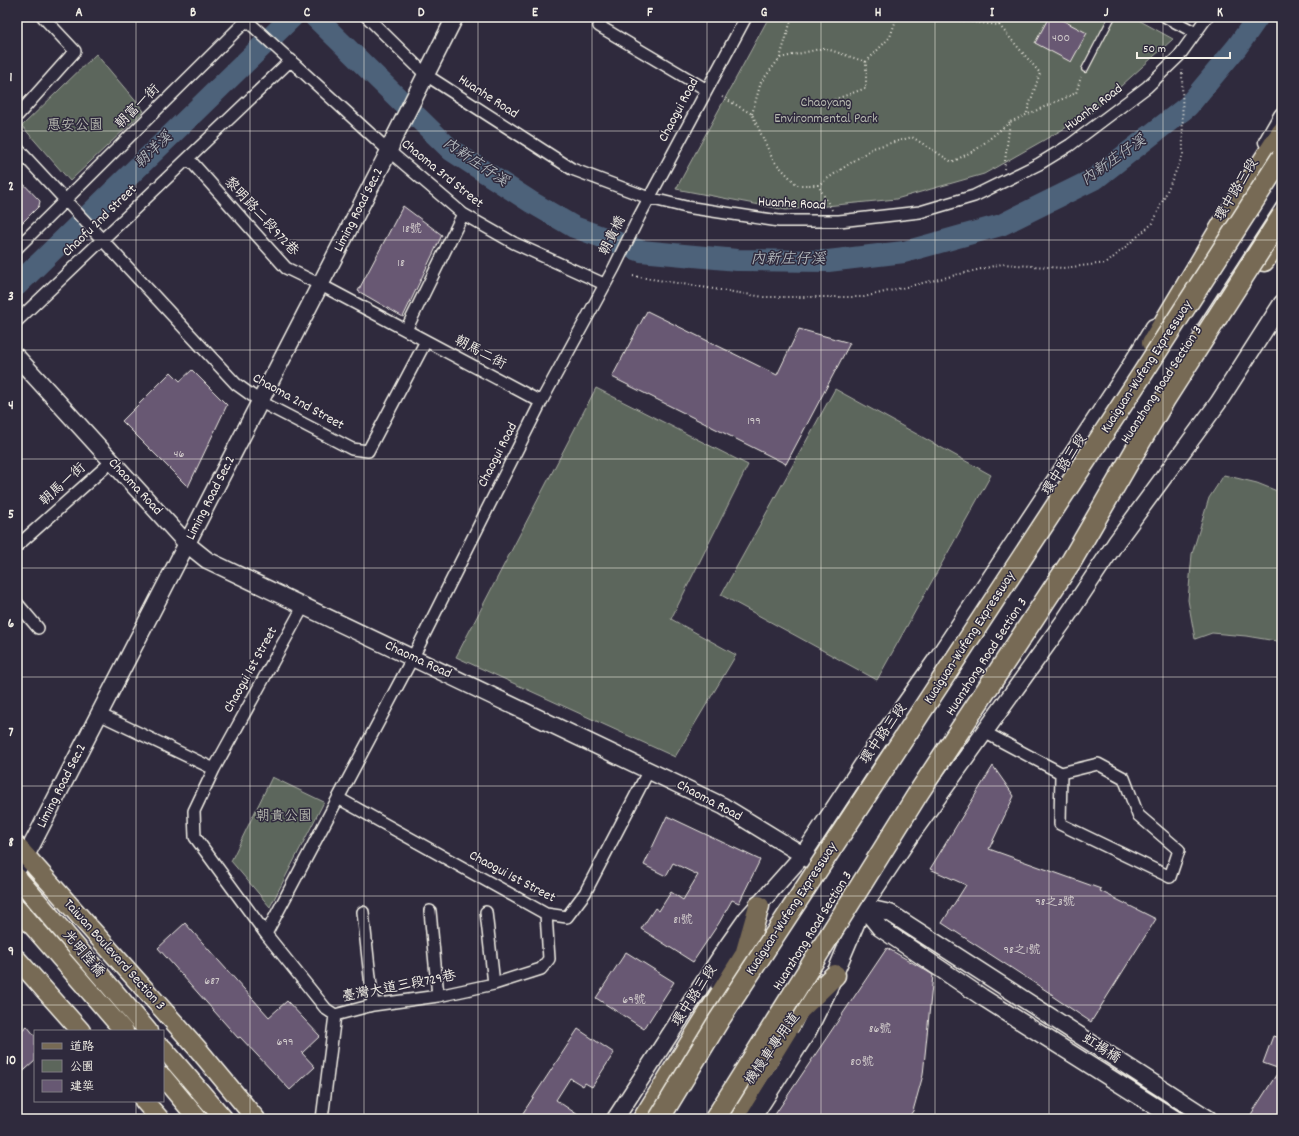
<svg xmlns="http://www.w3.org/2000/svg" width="1299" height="1136" font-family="Dekko,'LXGW WenKai TC',sans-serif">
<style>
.green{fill:#5c665b;stroke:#a8aca2}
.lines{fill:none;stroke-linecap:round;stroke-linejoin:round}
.river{stroke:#4e627a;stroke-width:22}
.building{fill:#675873;stroke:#f4f1e8}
.lane-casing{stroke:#f4f1e8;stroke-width:8}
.street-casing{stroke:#f4f1e8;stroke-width:14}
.secondary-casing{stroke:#f4f1e8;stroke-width:19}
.primary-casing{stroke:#f4f1e8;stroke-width:21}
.highway-casing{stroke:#f4f1e8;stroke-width:23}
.path{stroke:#f4f1e8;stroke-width:2;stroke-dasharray:1 3;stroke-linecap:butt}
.lane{stroke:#2f2a3d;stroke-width:5.5}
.street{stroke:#2f2a3d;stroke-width:11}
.secondary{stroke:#2f2a3d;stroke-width:16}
.primary{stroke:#776a54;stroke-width:18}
.highway{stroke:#776a54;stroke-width:20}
.highway-bridge-casing{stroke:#f4f1e8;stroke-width:23;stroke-linecap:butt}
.highway-bridge{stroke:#776a54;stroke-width:20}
.grid{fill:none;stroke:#f4f1e8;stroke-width:1;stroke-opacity:0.55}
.labels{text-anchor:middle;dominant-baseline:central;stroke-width:3;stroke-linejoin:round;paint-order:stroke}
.number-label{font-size:12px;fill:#d1cbcb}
.street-label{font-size:14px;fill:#f4f1e8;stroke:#2f2a3d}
.park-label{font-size:14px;fill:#b7b9b0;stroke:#2f2a3d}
.water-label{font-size:15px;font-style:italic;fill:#b2b8bc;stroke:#2f2a3d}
.neatline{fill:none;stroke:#f4f1e8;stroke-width:1.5}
.grid-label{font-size:13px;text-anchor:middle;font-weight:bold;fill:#f4f1e8}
</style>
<rect width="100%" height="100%" fill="#2f2a3d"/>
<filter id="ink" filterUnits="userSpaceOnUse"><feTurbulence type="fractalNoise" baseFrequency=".025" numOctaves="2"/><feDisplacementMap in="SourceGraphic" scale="8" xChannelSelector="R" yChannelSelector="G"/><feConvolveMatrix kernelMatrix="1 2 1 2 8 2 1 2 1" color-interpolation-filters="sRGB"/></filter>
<g filter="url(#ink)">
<path class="green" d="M769 17H1133L1173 39 1090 114 984 174 896 199 786 210 676 189Z
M96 54 144 111 70 181 22 126Z
M596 388 748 465 671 619 736 655 675 757 456 657Z
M835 389 991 475 877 680 721 595Z
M1224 475 1257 483 1282 493V642L1246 636 1212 633 1195 639 1188 600 1192 554 1209 498Z
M272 777 324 802 270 907 231 861Z"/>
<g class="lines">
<path class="river" d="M315 17 451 150 531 202 574 227 641 251 737 260 828 261 904 252 1001 225 1096 178 1188 106 1237 47 1258 17
M17 285 292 17"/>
</g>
<path class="building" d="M1049 17H1056L1087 33 1071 62 1035 43Z
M17 177 40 201 39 206 17 228Z
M403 206 442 235 403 317 358 291Z
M647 311 777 375 799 329 850 343 786 464 612 377Z
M192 370 227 405 188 487 122 421 171 372 180 381Z
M993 766 1014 796 989 849 1101 889 1100 891 1156 919 1091 1022 1052 996 1053 995 942 923 966 885 930 869Z
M667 816 760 860 739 903 732 900 719 923 693 962 641 929 655 908 659 911 671 892 683 900 698 875 673 863 666 876 644 865Z
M185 923 269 1017 287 1001 320 1036 302 1053 315 1067 290 1090 240 1037 238 1038 158 948Z
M887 948 920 967 933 975 923 1075 913 1111 907 1119H772Z
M626 952 674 982 644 1029 596 998Z
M27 1026 35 1036V1061L17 1077V1034Z
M578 1029 614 1053 592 1087 585 1083 583 1086 570 1078 556 1100 584 1119H519Z
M1273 1036 1282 1039V1119H1248L1280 1069 1263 1063Z"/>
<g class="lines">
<g class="lane-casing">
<path id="lane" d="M1085 69 1112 17
M714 986 740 942
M783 1055 796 1035"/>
</g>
<g class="street-casing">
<path id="street" d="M243 17 389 151 463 214 514 243 604 284
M367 17 426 75 572 169 649 198 686 207 779 221H839L920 212 974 196 1039 164 1070 145 1147 87 1179 56 1207 17
M603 17 599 26 707 90
M1166 17 1196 33
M17 116 75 51 43 17
M17 148 236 384 261 402 352 449 368 451 426 341
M188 158 286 268 321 285 541 402
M17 248 247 20
M17 321 291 60
M406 330 463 214
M17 546 111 462
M17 603 38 628
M303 607 214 769 194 811 195 837 266 934 326 1009 335 1015
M99 714 214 769
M984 732 1061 773 1098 764 1124 778 1138 815 1179 850 1170 877 1060 824 1061 773
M338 798 546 914 567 917 585 893 649 770
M430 911 438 996
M363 912 373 1005
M486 912 494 984
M266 934 413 657 541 402 614 268 639 217 746 17
M335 1015 373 1005 438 996 494 984 541 969 549 959 546 914
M322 1119 335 1015"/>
</g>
<g class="secondary-casing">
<path id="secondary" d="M1267 142 1282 116
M17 357 187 544 207 560 723 806 803 855 830 874 863 907 880 928 982 997 1175 1119
M17 870 26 856 389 151 394 138 455 17
M863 907 890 913 1209 1119
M615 1119 728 945 747 918 803 855 869 755 938 657 1126 373 1154 327
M679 1119 830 874 1282 179
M696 1119 841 886 1191 340
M752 1119 807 1033 826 995 863 907 913 832 1064 621 1117 541 1218 403 1282 303"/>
</g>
<g class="primary-casing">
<path id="primary" d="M17 846 197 1048 256 1119
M17 877 148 1031
M17 908 124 1031
M17 959 81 1031
M163 1048 224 1119
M163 1077 198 1119
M144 1101 160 1119"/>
</g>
<g class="highway-casing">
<path id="highway" d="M1264 261 1282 235
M1152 343 1229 214 1282 132
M643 1119 745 955 759 906
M732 1119 799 1010 835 975"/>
</g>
<path class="path" d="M936 17 937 18 999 25 1040 73 1026 115
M999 25 1001 17
M780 58 792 17
M866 62 890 37 897 17
M722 97 752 114 773 160 797 185H818
M752 114 761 82 780 58 824 48 866 62V88L825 103
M1004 169 1010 122 1076 93 1081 77
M832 210 818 185 873 148 912 137 952 162 977 149 1010 122
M633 276 764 297H864L1002 264 1063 268 1107 263 1153 223 1183 155 1182 70"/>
<use href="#lane" class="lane"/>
<use href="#street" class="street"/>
<use href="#secondary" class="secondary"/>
<use href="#primary" class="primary"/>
<use href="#highway" class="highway"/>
<g class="highway-bridge-casing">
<path id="highway-bridge" d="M659 1119 719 1020 1143 373 1282 157
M715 1119 919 792 1072 560 1165 399 1282 216"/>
</g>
<use href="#highway-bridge" class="highway-bridge"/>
</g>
</g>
<path class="grid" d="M136 17V1031M250 17V1119M364 17V1119M478 17V1119M592 17V1119M707 17V1119M821 17V1119M935 17V1119M1049 17V1119M1163 17V1119M17 131H1282M17 240H1282M17 350H1282M17 459H1282M17 568H1282M17 677H1282M17 786H1282M17 896H1282M17 1005H1282M136 1101V1119"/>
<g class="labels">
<g class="number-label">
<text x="1061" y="38">400</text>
<text x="412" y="229">18號</text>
<text x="401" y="263">18</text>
<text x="754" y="421">199</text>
<text x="179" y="454">46</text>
<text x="1055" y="902">98之3號</text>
<text x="683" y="920">81號</text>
<text x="1022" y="950">98之1號</text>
<text x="212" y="981">687</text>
<text x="634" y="1000">69號</text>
<text x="880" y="1029">86號</text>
<text x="285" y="1042">699</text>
<text x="862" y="1062">80號</text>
</g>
<g class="street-label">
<text transform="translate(488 97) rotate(33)">Huanhe Road</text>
<text transform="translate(138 107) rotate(-45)">朝富一街</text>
<text transform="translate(1094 108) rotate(-37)">Huanhe Road</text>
<text transform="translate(679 110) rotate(-62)">Chaogui Road</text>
<text transform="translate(442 174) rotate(39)">Chaoma 3rd Street</text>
<text transform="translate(1237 190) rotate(-59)">環中路三段</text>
<text transform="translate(792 204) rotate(3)">Huanhe Road</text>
<text transform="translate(359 210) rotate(-63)">Liming Road Sec.2</text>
<text transform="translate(261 217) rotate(47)">黎明路二段972巷</text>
<text transform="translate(100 221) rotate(-44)">Chaofu 2nd Street</text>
<text transform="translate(613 236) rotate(-64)">朝貴橋</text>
<text transform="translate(480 353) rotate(28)">朝馬二街</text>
<text transform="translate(1147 367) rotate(-57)">Kuaiguan-Wufeng Expressway</text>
<text transform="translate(1162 385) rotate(-57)">Huanzhong Road Section 3</text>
<text transform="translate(298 402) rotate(29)">Chaoma 2nd Street</text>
<text transform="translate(498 455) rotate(-63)">Chaogui Road</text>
<text transform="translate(1065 465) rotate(-57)">環中路三段</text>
<text transform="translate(63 485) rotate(-42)">朝馬一街</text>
<text transform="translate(135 487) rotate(47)">Chaoma Road</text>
<text transform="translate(211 498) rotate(-63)">Liming Road Sec.2</text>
<text transform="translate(970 638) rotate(-57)">Kuaiguan-Wufeng Expressway</text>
<text transform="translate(987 657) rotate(-57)">Huanzhong Road Section 3</text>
<text transform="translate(418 660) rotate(25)">Chaoma Road</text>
<text transform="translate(251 670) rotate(-61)">Chaogui 1st Street</text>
<text transform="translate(884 734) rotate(-55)">環中路三段</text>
<text transform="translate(62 786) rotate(-63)">Liming Road Sec.2</text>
<text transform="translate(709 801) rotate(28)">Chaoma Road</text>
<text transform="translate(512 877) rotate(28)">Chaogui 1st Street</text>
<text transform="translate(792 909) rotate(-57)">Kuaiguan-Wufeng Expressway</text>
<text transform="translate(813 931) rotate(-58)">Huanzhong Road Section 3</text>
<text transform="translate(83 954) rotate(50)">光明陸橋</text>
<text transform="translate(114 955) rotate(48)">Taiwan Boulevard Section 3</text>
<text transform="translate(399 987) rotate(-11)">臺灣大道三段729巷</text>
<text transform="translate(695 996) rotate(-57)">環中路三段</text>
<text transform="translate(773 1049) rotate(-55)">機慢車專用道</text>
<text transform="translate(1101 1049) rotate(33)">虹揚橋</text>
</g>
<g class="park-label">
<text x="826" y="103">Chaoyang<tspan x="826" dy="16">Environmental Park</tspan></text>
<text x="75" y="126">惠安公園</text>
<text x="284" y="817">朝貴公園</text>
</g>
<g class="water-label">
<text transform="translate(154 151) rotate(-44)">朝洋溪</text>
<text transform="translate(1114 161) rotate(-35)">內新庄仔溪</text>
<text transform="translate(475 163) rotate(34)">內新庄仔溪</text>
<text x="788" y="260">內新庄仔溪</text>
</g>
</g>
<rect width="1299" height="1136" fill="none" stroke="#2f2a3d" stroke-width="44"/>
<rect x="34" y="1030" width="130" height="72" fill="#2f2a3d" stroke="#7e7a81"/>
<rect x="42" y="1043" width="20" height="6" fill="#776a54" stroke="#7e7a81"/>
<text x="70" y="1050" font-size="12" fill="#f4f1e8">道路</text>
<rect x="42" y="1060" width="20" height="12" fill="#5c665b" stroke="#7e7a81"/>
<text x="70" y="1070" font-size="12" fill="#f4f1e8">公園</text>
<rect x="42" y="1080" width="20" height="12" fill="#675873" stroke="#7e7a81"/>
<text x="70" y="1090" font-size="12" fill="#f4f1e8">建築</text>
<path d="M1137 52v6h93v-6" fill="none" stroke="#f4f1e8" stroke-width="2"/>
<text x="1143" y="52" font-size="12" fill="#f4f1e8" stroke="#2f2a3d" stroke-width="3" paint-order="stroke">50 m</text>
<rect x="22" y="22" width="1255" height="1092" class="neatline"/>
<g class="grid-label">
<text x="79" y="16">A</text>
<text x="193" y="16">B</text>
<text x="307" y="16">C</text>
<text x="421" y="16">D</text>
<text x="535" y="16">E</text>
<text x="650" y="16">F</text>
<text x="764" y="16">G</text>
<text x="878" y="16">H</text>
<text x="992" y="16">I</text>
<text x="1106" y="16">J</text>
<text x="1220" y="16">K</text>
<text x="11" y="81">1</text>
<text x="11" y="190">2</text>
<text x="11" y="300">3</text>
<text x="11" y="409">4</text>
<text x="11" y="518">5</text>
<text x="11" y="627">6</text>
<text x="11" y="736">7</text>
<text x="11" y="846">8</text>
<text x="11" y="955">9</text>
<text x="11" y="1064">10</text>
</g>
</svg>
